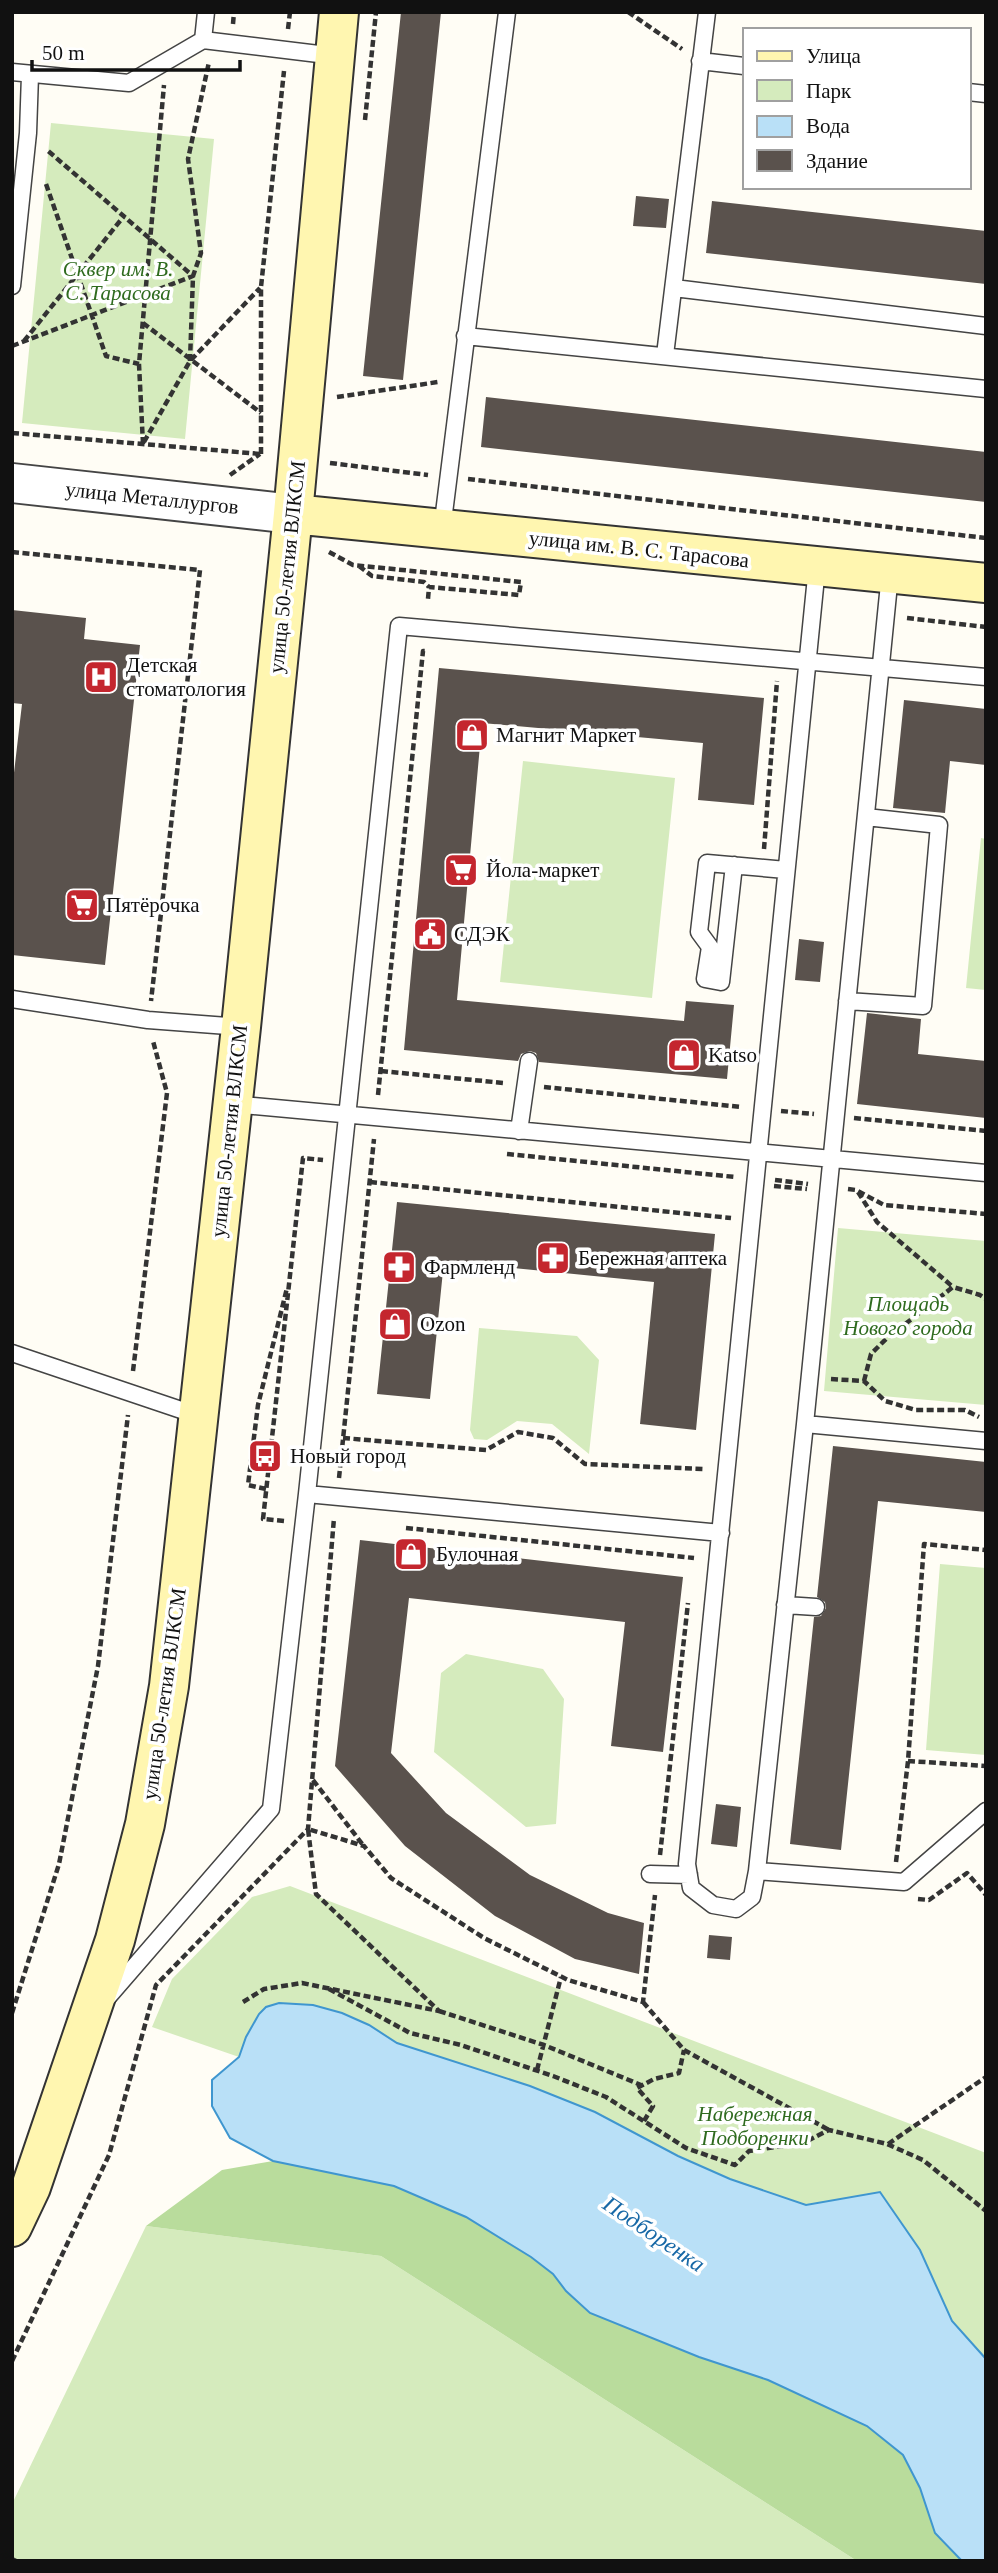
<svg xmlns="http://www.w3.org/2000/svg" width="998" height="2573" font-family="Georgia,serif">
<style>
.green{fill:#d5ebbd}
.forest{fill:#b9dc9c}
.water{fill:#b9e0f7;stroke:#3f96cf;stroke-width:2}
.building{fill:#5a524d}
.lines{fill:none;stroke-linecap:round;stroke-linejoin:round}
.service-casing{stroke:#444;stroke-width:19}
.tertiary-casing{stroke:#444;stroke-width:42}
.secondary-casing{stroke:#333;stroke-width:42}
.path{stroke:#333;stroke-width:4.5;stroke-dasharray:7 3.5;stroke-linecap:butt}
.service{stroke:#fff;stroke-width:16}
.tertiary{stroke:#fff;stroke-width:38}
.secondary{stroke:#fff6b0;stroke-width:38}
.labels{text-anchor:middle;dominant-baseline:central;stroke-width:7;stroke-linejoin:round;paint-order:stroke}
.park-label{font-size:21px;font-style:italic;fill:#2f6b1f;stroke:#fff}
.street-label{font-size:21px;fill:#111;stroke:#fff}
.poi-label{font-size:21px;fill:#111;stroke:#fff;text-anchor:start}
.water-label{font-size:23px;font-style:italic;fill:#1768a6;stroke:#fff}
</style>
<rect width="100%" height="100%" fill="#fffdf5"/>
<path class="green" d="M51 123 214 139 185 439 22 423Z
M523 761 675 778 652 998 500 982Z
M981 838 986 839V990L966 988Z
M838 1228 986 1241V1405L824 1391Z
M479 1328 577 1336 599 1360 589 1454 552 1424 517 1421 487 1440 474 1439 470 1430Z
M940 1564 986 1568V1755L926 1750Z
M466 1654 543 1669 564 1699 556 1824 526 1827 434 1752 441 1673Z
M290 1886 986 2153V2359L952 2321 920 2250 880 2192 806 2205 730 2179 678 2156 595 2112 530 2086 397 2043 369 2025 342 2013 246 2037 239 2057 152 2027 172 1979 252 1897Z
M146 2226 381 2256 857 2561H12V2504Z"/>
<path class="forest" d="M273 2161 394 2186 466 2217 531 2257 553 2274 566 2291 590 2313 699 2357 768 2380 867 2426 903 2455 920 2488 935 2533 962 2561H857L381 2256 146 2226 222 2170Z"/>
<path class="water" d="M279 2003 313 2005 342 2013 369 2025 397 2043 530 2086 595 2112 678 2156 730 2179 806 2205 880 2192 920 2250 952 2321 986 2359V2561H962L935 2533 920 2488 903 2455 867 2426 768 2380 699 2357 590 2313 566 2291 553 2274 531 2257 466 2217 394 2186 273 2161 230 2138 212 2106V2080L239 2057 246 2037 259 2014 266 2007Z"/>
<path class="building" d="M401 12H441L403 380 363 376Z
M636 196 669 199 666 228 633 226Z
M712 201 986 231V284L706 253Z
M486 397 986 452V502L481 447Z
M12 610 86 618 84 639 140 645 105 965 12 955V790L22 704 12 703Z
M439 668 764 698 754 805 698 800 703 743 482 723 457 1000 684 1021 686 1001 734 1005 727 1079 539 1062 536 1053 530 1051 521 1054 518 1061 404 1050Z
M904 700 986 709V765L950 761 945 813 893 808Z
M799 939 824 942 820 982 795 980Z
M867 1013 921 1019 918 1054 986 1061V1118L857 1104Z
M397 1202 715 1234 696 1430 640 1424 654 1282 444 1261 430 1399 377 1394Z
M833 1446 986 1462V1512L878 1501 841 1850 790 1844 814 1617 821 1616 826 1608 825 1602 817 1597Z
M360 1540 683 1577 663 1752 611 1746 625 1622 409 1598 391 1753 446 1813 530 1875 608 1913 644 1923 639 1974 575 1959 495 1916 405 1846 335 1766Z
M716 1804 741 1807 737 1847 711 1844Z
M709 1935 732 1937 730 1960 707 1958Z"/>
<g class="lines">
<g class="service-casing">
<path id="service" d="M203 40 206 12
M700 61 744 66
M12 72 129 83 203 40 335 56
M968 92 986 94
M12 286 28 133 30 75
M674 288 986 326
M465 336 986 389
M665 355 707 12
M442 529 507 12
M817 567 687 1864 691 1888 713 1905 736 1909 752 1897 757 1871 805 1424 890 574
M734 865 721 982 705 979 710 947 699 932 707 863 786 870
M12 999 148 1020 241 1027
M847 1001 923 1006 939 825 866 817
M232 1104 986 1173
M519 1131 529 1061
M12 1353 199 1416
M805 1424 986 1441
M307 1494 721 1533
M785 1605 816 1607
M757 1871 904 1882 986 1811
M650 1874 689 1875
M108 1997 271 1809 307 1494 399 626 986 677"/>
</g>
<g class="tertiary-casing">
<path id="tertiary" d="M12 483 293 514"/>
</g>
<g class="secondary-casing">
<path id="secondary" d="M293 514 986 583
M12 2227 31 2187 115 1940 145 1824 169 1686 241 1027 293 514 339 12"/>
</g>
<path class="path" d="M628 12 682 49
M233 24 234 12
M288 29 290 12
M365 120 376 12
M46 184 106 356 139 364
M143 323 261 413
M24 341 124 216
M12 346 193 276 47 150
M190 361 193 276 201 253 188 159 209 62
M337 397 438 382
M12 433 261 454
M144 442 190 361 260 288
M143 444 139 364 164 85
M261 454V287L284 71
M330 463 428 475
M230 475 260 454
M468 479 986 538
M12 552 200 570 151 1001
M329 552 353 565 521 582 519 595 429 587 428 599
M359 566 372 576 424 582 429 587
M907 618 986 627
M764 849 777 681
M381 1071 504 1083
M544 1087 741 1107
M378 1095 423 651H426
M781 1111 814 1114
M854 1118 986 1131
M507 1154 735 1177
M775 1180 808 1184
M370 1182 731 1218
M774 1186 807 1189
M848 1189 856 1190 884 1205 986 1214
M858 1192 877 1222 953 1287
M133 1371 167 1093 153 1041
M831 1379 864 1381 885 1401 916 1410H965L979 1417
M864 1381 871 1354 887 1338 953 1287 980 1295 986 1299
M343 1438 486 1450 518 1432 553 1438 585 1464 704 1469
M339 1478 374 1139
M266 1489 248 1485 258 1405 287 1288
M284 1521 263 1519 303 1158 323 1160
M406 1528 694 1558
M908 1761 986 1766
M313 1780 363 1845
M660 1855 688 1603
M896 1862 908 1761 924 1544 986 1550
M918 1899 929 1900 967 1873 986 1895
M329 1989 410 2033 461 2045 553 2076 606 2097 686 2148 735 2165 749 2151 803 2143 829 2130 887 2144 923 2160 986 2211
M243 2002 264 1989 302 1983 439 2011 316 1894 308 1829 364 1846 391 1878 484 1938 568 1980 643 2002 655 1895
M643 2002 684 2050 829 2130
M439 2011 544 2045 641 2085
M12 2013 59 1864 98 1666 128 1415
M537 2070 561 1977
M644 2121 653 2106 637 2088 654 2079 679 2073 684 2050
M888 2144 986 2077
M12 2361 109 2155 156 1985 308 1829 334 1518
M12 2559 16 2561"/>
<use href="#service" class="service"/>
<use href="#tertiary" class="tertiary"/>
<use href="#secondary" class="secondary"/>
</g>
<defs>
<g id="hospital-square" transform="scale(1.75)"><rect x="-9" y="-9" width="18" height="18" rx="4" fill="#c4262e" stroke="#fff"/><path d="M-5-5h3v3.5h4V-5h3V5h-3V1.5h-4V5h-3Z" fill="#fff"/></g>
<g id="shop-square" transform="scale(1.75)"><rect x="-9" y="-9" width="18" height="18" rx="4" fill="#c4262e" stroke="#fff"/><path d="M-5-2.5h2.3a2.7 3.5 0 0 1 5.4 0H5L5.5 6h-11ZM-1.5-2.5h3a1.5 2.3 0 0 0-3 0Z" fill="#fff"/></g>
<g id="supermarket-square" transform="scale(1.75)"><rect x="-9" y="-9" width="18" height="18" rx="4" fill="#c4262e" stroke="#fff"/><path d="M-6-5.5h2.5l.6 2H6L4.5 2H-2.5L-4.4-4H-6ZM-1.5 3.2a1.3 1.3 0 1 0 .1 0ZM3 3.2a1.3 1.3 0 1 0 .1 0Z" fill="#fff"/></g>
<g id="civic-square" transform="scale(1.75)"><rect x="-9" y="-9" width="18" height="18" rx="4" fill="#c4262e" stroke="#fff"/><path d="M-.6-6.5H3V-4.5H.6V-3L4-1V1h2V6H-6V1h2V-1L-.6-3ZM-1.2 2.5V6h2.4V2.5Z" fill="#fff"/></g>
<g id="pharmacy-square" transform="scale(1.75)"><rect x="-9" y="-9" width="18" height="18" rx="4" fill="#c4262e" stroke="#fff"/><path d="M-2-6h4v4h4v4h-4v4h-4v-4h-4v-4h4Z" fill="#fff"/></g>
<g id="bus-square" transform="scale(1.75)"><rect x="-9" y="-9" width="18" height="18" rx="4" fill="#c4262e" stroke="#fff"/><path d="M-5-6H5V4H4V6H2V4H-2V6H-4V4H-5ZM-3.5-4V0h7V-4ZM-3.5 1.2v1.5H-2V1.2ZM2 1.2v1.5H3.5V1.2Z" fill="#fff"/></g>
</defs>
<g fill-rule="evenodd">
<use href="#hospital-square" x="101" y="677"/>
<use href="#shop-square" x="472" y="735"/>
<use href="#supermarket-square" x="461" y="870"/>
<use href="#supermarket-square" x="82" y="905"/>
<use href="#civic-square" x="430" y="934"/>
<use href="#shop-square" x="684" y="1055"/>
<use href="#pharmacy-square" x="553" y="1258"/>
<use href="#pharmacy-square" x="399" y="1267"/>
<use href="#shop-square" x="395" y="1324"/>
<use href="#bus-square" x="265" y="1456"/>
<use href="#shop-square" x="411" y="1554"/>
</g>
<g class="labels">
<g class="park-label">
<text x="118" y="269">Сквер им. В.<tspan x="118" dy="24">С. Тарасова</tspan></text>
<text x="908" y="1304">Площадь<tspan x="908" dy="24">Нового города</tspan></text>
<text x="755" y="2114">Набережная<tspan x="755" dy="24">Подборенки</tspan></text>
</g>
<g class="street-label">
<text transform="translate(152 498) rotate(6)">улица Металлургов</text>
<text transform="translate(639 549) rotate(6)">улица им. В. С. Тарасова</text>
<text transform="translate(287 567) rotate(-84)">улица 50-летия ВЛКСМ</text>
<text transform="translate(229 1131) rotate(-84)">улица 50-летия ВЛКСМ</text>
<text transform="translate(164 1694) rotate(-82)">улица 50-летия ВЛКСМ</text>
</g>
<g class="poi-label">
<text x="126" y="665">Детская<tspan x="126" dy="24">стоматология</tspan></text>
<text x="496" y="735">Магнит Маркет</text>
<text x="486" y="870">Йола-маркет</text>
<text x="106" y="905">Пятёрочка</text>
<text x="454" y="934">СДЭК</text>
<text x="708" y="1055">Katso</text>
<text x="578" y="1258">Бережная аптека</text>
<text x="424" y="1267">Фармленд</text>
<text x="420" y="1324">Ozon</text>
<text x="290" y="1456">Новый город</text>
<text x="436" y="1554">Булочная</text>
</g>
<g class="water-label">
<text transform="translate(654 2234) rotate(34)">Подборенка</text>
</g>
</g>
<rect width="998" height="2573" fill="none" stroke="#111111" stroke-width="28"/>
<rect x="743" y="28" width="228" height="161" fill="#ffffff" stroke="#a0a0a0" stroke-width="2"/>
<rect x="757" y="51" width="35" height="10" fill="#fff6b0" stroke="#a0a0a0" stroke-width="2"/>
<text x="806" y="63" font-size="21" fill="#111111">Улица</text>
<rect x="757" y="80" width="35" height="21" fill="#d5ebbd" stroke="#a0a0a0" stroke-width="2"/>
<text x="806" y="98" font-size="21" fill="#111111">Парк</text>
<rect x="757" y="116" width="35" height="21" fill="#b9e0f7" stroke="#a0a0a0" stroke-width="2"/>
<text x="806" y="133" font-size="21" fill="#111111">Вода</text>
<rect x="757" y="150" width="35" height="21" fill="#5a524d" stroke="#a0a0a0" stroke-width="2"/>
<text x="806" y="168" font-size="21" fill="#111111">Здание</text>
<path d="M32 60v10h208v-10" fill="none" stroke="#111111" stroke-width="3.5"/>
<text x="42" y="60" font-size="21" fill="#111111" stroke="#ffffff" stroke-width="5" paint-order="stroke">50 m</text>
</svg>
